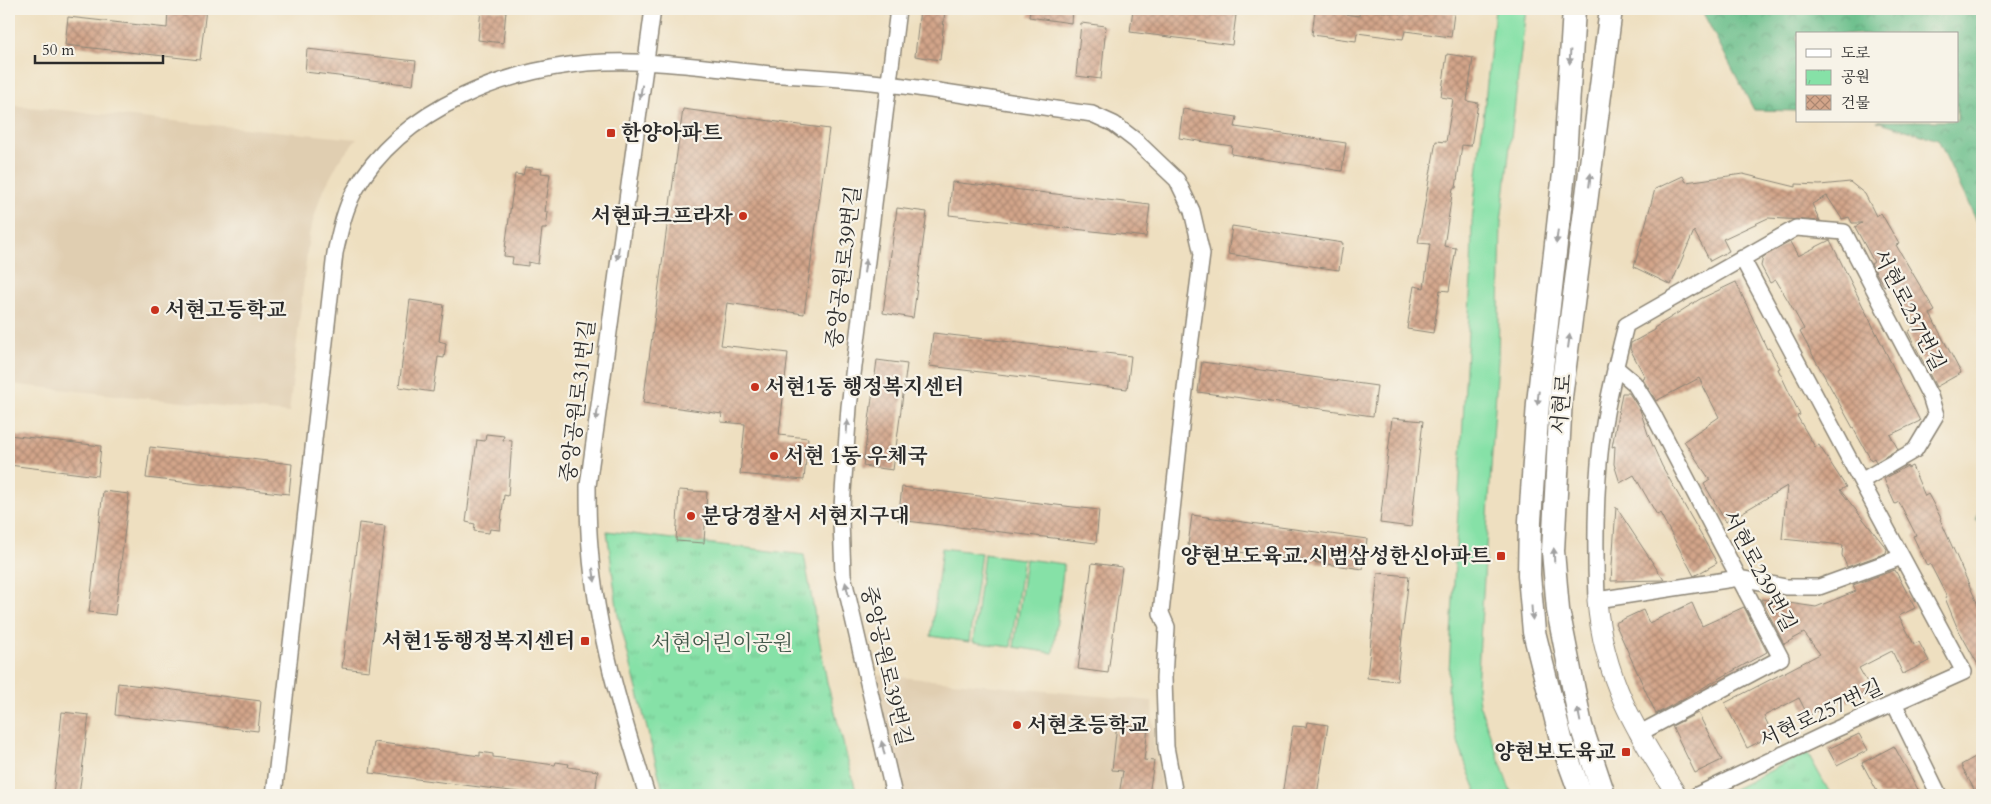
<svg xmlns="http://www.w3.org/2000/svg" width="1991" height="804" font-family="Cardo,'Noto Serif KR',serif">
<style>
.built{fill:#e0ceb1}
.grass{fill:#86e1a7;stroke:#588669}
.forest{fill:url(#forest-crowns);stroke:#4c755c}
.park{fill:url(#park-tufts);stroke:#588669}
.building{fill:url(#building-cross-hatch)}
.lines{fill:none;stroke-linecap:round;stroke-linejoin:round}
.minor-casing{stroke:#8c8576;stroke-width:18}
.tertiary-casing{stroke:#8c8576;stroke-width:21}
.primary-casing{stroke:#8c8576;stroke-width:25}
.minor{stroke:#fff;stroke-width:15}
.tertiary{stroke:#fff;stroke-width:19}
.primary{stroke:#fff;stroke-width:22}
.oneway{fill:#a0a0a0}
.poi-dot{fill:#c8321e;stroke:#f7f3e8;stroke-width:2}
.labels{text-anchor:middle;dominant-baseline:central;stroke-width:4.5;stroke-linejoin:round;paint-order:stroke}
.poi-label{font-size:21px;font-weight:bold;fill:#2b2b2b;stroke:#f7f3e8;text-anchor:start}
.street-label{font-size:21px;fill:#2b2b2b;stroke:#f7f3e8}
.park-label{font-size:21px;fill:#42584a;stroke:#f7f3e8}
</style>
<defs>
<pattern id="forest-crowns" width="20" height="18" patternUnits="userSpaceOnUse" patternTransform="scale(1.25)"><rect width="20" height="18" fill="#6cbf8c"/><path d="M2 6a3 3 0 1 1 6 0M12 15a3 3 0 1 1 6 0" fill="none" stroke="#599b73"/></pattern>
<pattern id="park-tufts" width="24" height="20" patternUnits="userSpaceOnUse" patternTransform="scale(1.25)"><rect width="24" height="20" fill="#86e1a7"/><path d="M3 7l-1-3M5 7V3M7 7l1-3M15 17l-1-3M17 17v-4M19 17l1-3" fill="none" stroke="#74c190"/></pattern>
<pattern id="building-cross-hatch" width="8" height="8" patternUnits="userSpaceOnUse" patternTransform="scale(1.25)"><rect width="8" height="8" fill="#d3a58a"/><path d="M0 0l8 8M0 8l8-8" fill="none" stroke="#ab8771"/></pattern>
</defs>
<rect width="100%" height="100%" fill="#f7f3e8"/>
<filter id="ink" filterUnits="userSpaceOnUse"><feTurbulence type="fractalNoise" baseFrequency=".02" numOctaves="2"/><feDisplacementMap in="SourceGraphic" scale="10" xChannelSelector="R" yChannelSelector="G"/><feConvolveMatrix kernelMatrix="1 2 1 2 8 2 1 2 1" color-interpolation-filters="sRGB"/></filter>
<filter id="wash" filterUnits="userSpaceOnUse"><feTurbulence type="fractalNoise" baseFrequency=".0096" numOctaves="4" result="noise"/><feDisplacementMap in="SourceGraphic" scale="20" xChannelSelector="R" yChannelSelector="G"/><feGaussianBlur stdDeviation="1.12" result="paint"/><feColorMatrix in="noise" values="0 0 0 0 0 0 0 0 0 0 0 0 0 0 0 0 0 1.4 0 .05"/><feComposite in="paint" operator="in"/></filter>
<g filter="url(#wash)">
<rect width="100%" height="100%" fill="#eedfc0"/>
<path class="built" d="M9 105 357 139 339 161 321 195 309 235 289 413 9 384Z
M868 674 1152 701 1154 748 1163 795H897Z"/>
<path class="grass" d="M1495 9H1526L1501 223 1498 360 1477 687 1479 704 1512 795H1478C1464 761 1450 726 1448 689L1471 278 1472 221Z
M942 548 981 553 969 642 931 636Z
M984 554 1023 559 1011 647 973 642Z
M1026 559 1064 564 1053 653 1014 647Z"/>
<path class="forest" d="M1701 9H1982V232L1938 140 1877 121H1957V34H1797V111L1754 110Z
M1982 497V526L1976 520Z"/>
<path class="park" d="M607 531 804 555 827 682 857 795H664L618 615Z
M1807 752 1831 795H1727L1729 792Z"/>
<g id="blocks">
<path class="building" d="M168 9H206L200 60 65 45 68 17 167 28Z
M481 9 506 11 503 43 478 40Z
M920 9H945L940 60 915 56Z
M1030 9H1072L1071 23 1029 17Z
M1133 9H1191L1236 15 1232 45 1130 32Z
M1360 9 1407 14V9L1454 13 1451 37 1405 31 1403 39 1357 33 1356 41 1312 35 1315 10 1359 16Z
M1081 23 1106 26 1101 79 1076 76Z
M307 49 416 61 413 85 305 72Z
M1447 54 1473 58 1467 101 1478 103 1471 146 1462 145 1456 188H1453L1444 246 1456 248 1449 291 1440 290 1433 333 1407 329 1414 286 1424 288 1430 244 1418 243 1436 141 1446 142 1453 99 1441 97Z
M683 109 829 129 804 314 727 303 721 345 788 353 779 435 808 438 804 480 740 474 745 424 721 422 722 414 643 403Z
M1183 109 1237 117 1235 127 1346 143 1342 171 1231 154 1232 146 1179 138Z
M525 167 542 169 541 173 550 174 545 212H548L546 229H542L538 264 528 262V266L512 264 513 257 504 256 515 174 523 175Z
M1743 174 1796 187V184L1820 185 1850 182 1865 194 1876 216 1881 213 1899 244 1896 245 1935 311 1930 314 1961 373 1936 387 1908 332 1914 328 1889 283 1884 286 1871 264 1874 262 1855 227 1862 223H1852L1849 217 1842 219 1827 196 1812 204 1820 221 1768 218 1723 239 1729 251 1710 261 1694 231 1671 285 1634 267 1655 189 1683 176 1686 182Z
M952 182 1150 205 1146 237 949 215Z
M897 208 927 212 913 318 883 313Z
M1232 226 1343 243 1339 270 1228 254Z
M1830 240 1920 421 1890 435 1898 449 1876 462 1874 458 1871 460 1858 437 1800 332 1804 329 1789 302 1776 280 1770 283 1761 266 1763 257 1790 242 1798 256Z
M1736 282 1767 349 1769 348 1780 368 1778 369 1800 415 1797 416 1815 447 1819 445 1846 487 1840 490 1887 549 1886 553 1847 567 1842 555 1843 545 1782 539 1787 486 1726 522 1704 484 1710 480 1684 441 1719 417 1699 378 1656 401 1642 378 1645 377 1630 349 1631 343 1655 330 1654 328 1700 299Z
M410 300 444 305 439 341 446 343 444 358 438 357 433 392 399 387Z
M933 333 1131 356 1127 389 929 366Z
M877 360 907 364 893 470 863 466Z
M1202 362 1377 386 1373 416 1198 392Z
M1622 393H1629L1640 410 1649 437 1662 466 1717 563 1694 576 1660 513 1657 515 1634 475 1620 483 1614 464 1615 446 1612 447Z
M1392 418 1423 421 1411 527 1380 523Z
M486 434 504 436 503 440 512 441 508 496 504 495 500 530 490 529 489 533 474 531 475 524 466 522 477 440 485 441Z
M9 435 101 446 98 476 9 465Z
M150 447 292 464 289 494 146 478Z
M1907 466 1908 468 1912 466 1925 496 1928 494 1941 518 1940 519 1982 614V672L1957 627 1945 598 1947 597 1930 564 1927 566 1913 536 1916 535 1899 502 1895 504 1884 479Z
M902 487 1099 510 1096 543 898 520Z
M679 490 707 492 704 543 676 541Z
M103 491 129 494 115 615 89 612Z
M1616 507 1664 580 1611 581Z
M1192 515 1367 539 1363 569 1188 545Z
M359 523 385 526 369 671 342 668Z
M1092 563 1122 567 1108 673 1078 669Z
M1895 570 1915 608 1899 616 1914 644 1919 642 1929 661 1903 674 1892 651 1859 668 1871 689 1848 702 1845 697 1808 716 1799 698 1764 716 1773 735 1747 748 1725 703 1820 654 1804 633 1784 644 1761 599 1816 607 1856 591 1853 585Z
M1378 573 1409 576 1397 681 1367 678Z
M1692 603 1702 626 1744 607 1767 652 1656 714 1615 623 1643 610 1649 623Z
M118 683 261 701 258 731 115 715Z
M62 712 89 715 79 795H53Z
M1698 713 1722 760 1695 773 1672 726Z
M1307 722 1328 725 1317 795H1282L1293 726 1306 727Z
M1117 724 1148 728 1144 760 1154 761 1149 795H1119L1123 771 1112 770Z
M1859 734 1868 750 1837 766 1828 749Z
M374 742 480 756V752L493 754V757L555 765 556 762 569 764 568 767 598 771 595 795H542L370 773Z
M1894 746 1921 795H1879L1862 763Z
M1982 753V795H1977L1961 765Z"/>
</g>
</g>
<g filter="url(#ink)">
<use href="#blocks" fill-opacity="0" stroke="#8c8576" stroke-width="1"/>
<g class="lines">
<g class="minor-casing">
<path id="minor" d="M1742 258 1861 481
M1615 367 1634 383 1652 412 1781 658 1638 734
M1894 703 1939 795
M274 795 335 253C340 232 344 211 354 192 401 107 513 65 605 62 660 60 716 69 770 74 810 77 850 79 889 84 957 93 1024 105 1092 114L1114 124 1135 140 1177 180 1192 211 1202 254 1188 362 1161 613 1167 627 1164 678 1166 747 1175 795
M647 795C622 715 596 631 590 547 588 526 588 506 588 486L653 9
M894 795 843 575 841 521 849 407 898 9
M1697 795 1832 731 1964 672 1861 481 1915 450 1936 415 1930 396 1844 232 1796 228 1626 325C1616 364 1606 404 1601 444 1595 495 1595 548 1597 600L1739 578 1786 587H1819L1902 557"/>
</g>
<g class="tertiary-casing">
<path id="tertiary" d="M1597 600C1603 677 1636 732 1677 795"/>
</g>
<g class="primary-casing">
<path id="primary" d="M1574 9 1564 173 1538 403 1530 521 1529 575 1534 632 1562 743 1581 795
M1604 795 1581 726 1558 610 1553 551 1561 397 1611 9"/>
</g>
<use href="#minor" class="minor"/>
<use href="#tertiary" class="tertiary"/>
<use href="#primary" class="primary"/>
</g>
<defs><path id="oneway-solid" d="M-6-.8H1V-3.2L6.5 0L1 3.2V.8H-6Z" transform="scale(1.25)"/></defs>
<g class="oneway">
<use href="#oneway-solid" transform="translate(1570 57) rotate(93)"/>
<use href="#oneway-solid" transform="translate(641 92) rotate(99)"/>
<use href="#oneway-solid" transform="translate(1590 180) rotate(-83)"/>
<use href="#oneway-solid" transform="translate(1557 237) rotate(97)"/>
<use href="#oneway-solid" transform="translate(618 253) rotate(98)"/>
<use href="#oneway-solid" transform="translate(865 266) rotate(-82)"/>
<use href="#oneway-solid" transform="translate(1569 341) rotate(-82)"/>
<use href="#oneway-solid" transform="translate(1538 398) rotate(96)"/>
<use href="#oneway-solid" transform="translate(597 414) rotate(98)"/>
<use href="#oneway-solid" transform="translate(847 427) rotate(-86)"/>
<use href="#oneway-solid" transform="translate(1554 555) rotate(-92)"/>
<use href="#oneway-solid" transform="translate(594 575) rotate(82)"/>
<use href="#oneway-solid" transform="translate(847 589) rotate(-103)"/>
<use href="#oneway-solid" transform="translate(1532 613) rotate(86)"/>
<use href="#oneway-solid" transform="translate(1579 715) rotate(-101)"/>
<use href="#oneway-solid" transform="translate(883 748) rotate(-103)"/>
</g>
</g>
<g class="poi-dot">
<rect x="606" y="128" width="10" height="10" rx="2.5"/>
<circle cx="743" cy="216" r="5"/>
<circle cx="155" cy="310" r="5"/>
<circle cx="755" cy="387" r="5"/>
<circle cx="774" cy="456" r="5"/>
<circle cx="691" cy="516" r="5"/>
<rect x="1496" y="551" width="10" height="10" rx="2.5"/>
<rect x="580" y="636" width="10" height="10" rx="2.5"/>
<circle cx="1017" cy="725" r="5"/>
<rect x="1621" y="747" width="10" height="10" rx="2.5"/>
</g>
<g class="labels">
<g class="poi-label">
<text x="621" y="133">한양아파트</text>
<text x="733" y="216" text-anchor="end">서현파크프라자</text>
<text x="165" y="310">서현고등학교</text>
<text x="765" y="387">서현1동 행정복지센터</text>
<text x="784" y="456">서현 1동 우체국</text>
<text x="701" y="516">분당경찰서 서현지구대</text>
<text x="1491" y="556" text-anchor="end">양현보도육교.시범삼성한신아파트</text>
<text x="575" y="641" text-anchor="end">서현1동행정복지센터</text>
<text x="1027" y="725">서현초등학교</text>
<text x="1616" y="752" text-anchor="end">양현보도육교</text>
</g>
<g class="street-label">
<text transform="translate(844 267) rotate(-83)">중앙공원로39번길</text>
<text transform="translate(1909 310) rotate(63)">서현로237번길</text>
<text transform="translate(578 401) rotate(-83)">중앙공원로31번길</text>
<text transform="translate(1562 404) rotate(-85)">서현로</text>
<text transform="translate(1759 571) rotate(62)">서현로239번길</text>
<text transform="translate(886 666) rotate(77)">중앙공원로39번길</text>
<text transform="translate(1821 714) rotate(-25)">서현로257번길</text>
</g>
<g class="park-label">
<text x="722" y="643">서현어린이공원</text>
</g>
</g>
<rect width="1991" height="804" fill="none" stroke="#f7f3e8" stroke-width="30"/>
<rect x="1796" y="32" width="162" height="90" fill="#f7f3e8" stroke="#a5a39c"/>
<rect x="1806" y="49" width="25" height="8" fill="#ffffff" stroke="#a5a39c"/>
<text x="1841" y="58" font-size="15" fill="#2b2b2b">도로</text>
<rect x="1806" y="70" width="25" height="15" fill="url(#park-tufts)" stroke="#a5a39c"/>
<text x="1841" y="82" font-size="15" fill="#2b2b2b">공원</text>
<rect x="1806" y="95" width="25" height="15" fill="url(#building-cross-hatch)" stroke="#a5a39c"/>
<text x="1841" y="108" font-size="15" fill="#2b2b2b">건물</text>
<path d="M35 55v8h128v-8" fill="none" stroke="#2b2b2b" stroke-width="2.5"/>
<text x="42" y="55" font-size="15" fill="#2b2b2b" stroke="#f7f3e8" stroke-width="4" paint-order="stroke">50 m</text>
</svg>
